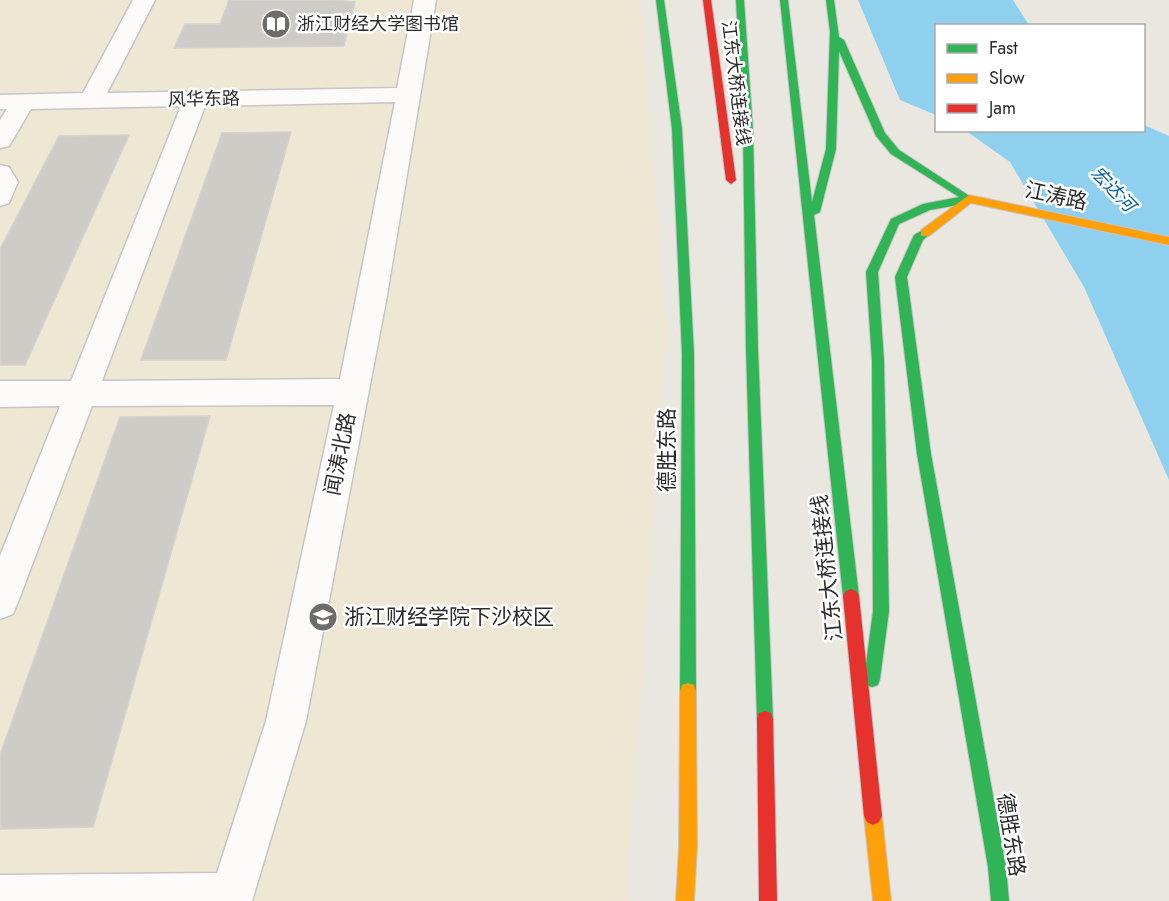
<svg xmlns="http://www.w3.org/2000/svg" width="1169" height="901" font-family="Jost,'Noto Sans SC',sans-serif">
<style>
.education{fill:#ede7d4}
.water{fill:#90d0ef}
.building{fill:#cfccc7;stroke:#d5d2cc;stroke-width:1.5}
.lines{fill:none;stroke-linecap:round;stroke-linejoin:round}
.street-casing{stroke:#c7c5c6;stroke-width:3}
.fast-casing{stroke:#c7c5c6;stroke-width:2}
.slow-casing{stroke:#c7c5c6;stroke-width:2}
.jam-casing{stroke:#c7c5c6;stroke-width:2}
.street{fill:#fcfbfa;fill-rule:evenodd}
.fast{fill:#30b455;fill-rule:evenodd}
.slow{fill:#ff9f0a;fill-rule:evenodd}
.jam{fill:#e5322d;fill-rule:evenodd}
.labels{text-anchor:middle;dominant-baseline:central;stroke-width:5;stroke-linejoin:round;paint-order:stroke}
.far-poi-label{font-size:18px;fill:#2b2b2b;stroke:#fff;text-anchor:start}
.far-street-label{font-size:18px;fill:#2b2b2b;stroke:#fff}
.far-water-label{font-size:18px;font-style:italic;fill:#0561a4;stroke:#fff}
.street-label{font-size:21px;fill:#2b2b2b;stroke:#fff}
.poi-label{font-size:21px;fill:#2b2b2b;stroke:#fff;text-anchor:start}
</style>
<rect width="100%" height="100%" fill="#eae6e0"/>
<path class="education" d="M0 0H640L667 333 626 901H0Z"/>
<path class="water" d="M858 0H1013L1029 25 936 26V115L900 100Z
M1144 125 1169 136V480L1084 287 1010 162 966 131 1144 130Z"/>
<path class="building" d="M229 0H333L355 2 344 46 174 48 185 24H220Z
M291 132 226 360H141L222 133Z
M129 135 25 365H0V249L59 136Z
M210 416 93 827 0 829V755L120 417Z"/>
<g class="lines">
<g class="street-casing">
<path id="street" d="M133 0H155L107 93 397 88 414 0H436L386 301 306 721 252 901H0V875L217 873 266 721 334 405 92 406 18 602 13 614 0 619V556L60 406 0 407V381H71L181 106 31 109 9 146 0 148V120L7 109H0V95L83 93ZM395 102 340 379 102 381 205 106Z
M0 165 9 167 18 182 9 203 0 206Z"/>
</g>
<g class="fast-casing">
<path id="fast" d="M656 0H664L682 129 694 354 696 691 694 697 688 699 682 697 680 691 682 354 672 129Z
M736 0H744L753 131 758 349 773 719 771 725 765 727 759 725 757 719 746 349 743 131Z
M780 0H788L812 202 826 149 830 32 826 0H834L839 37 844 40 885 133 899 150 974 199 969 203 930 210 899 224 878 272 884 361 889 611 880 679 878 685 872 687 866 685 864 679 873 611 872 361 866 272 891 219 923 204 959 197 891 154 876 136 839 51 836 149 820 212 814 215 859 596 856 601 851 603 846 601 843 596Z
M925 229 931 233 923 240 907 277 931 454 1006 867 1009 901H991L988 867 917 454 895 277 914 235Z"/>
</g>
<g class="slow-casing">
<path id="slow" d="M969 195 1169 237V245L971 203 929 236H921V230Z
M688 683 694 685 696 691 697 847 694 901H676L679 847 680 691 682 685Z
M873 807 879 810 882 816 891 901H873L864 816 867 810Z"/>
</g>
<g class="jam-casing">
<path id="jam" d="M703 0H711L736 180 731 184 726 180Z
M851 589 856 591 859 596 882 816 879 822 873 825 867 822 864 816 843 596 846 591Z
M765 711 771 713 773 719 777 901H759L757 719 759 713Z"/>
</g>
<use href="#street" class="street"/>
<use href="#fast" class="fast"/>
<use href="#slow" class="slow"/>
<use href="#jam" class="jam"/>
</g>
<defs>
<g id="library-disc" transform="scale(1.5)"><circle r="9.5" fill="#6e6c6a" stroke="#fff"/><path d="M-6-4Q-3-5.5-.7-3.5V5Q-3 3-6 4ZM6-4Q3-5.5 .7-3.5V5Q3 3 6 4Z" fill="#fff"/></g>
<g id="university-disc" transform="scale(1.5)"><circle r="9.5" fill="#6e6c6a" stroke="#fff"/><path d="M0-5L7-2L0 1L-7-2ZM-4 1L0 2.5L4 1V4Q0 6-4 4Z" fill="#fff"/></g>
</defs>
<g fill-rule="evenodd">
<use href="#library-disc" x="276" y="24"/>
<use href="#university-disc" x="323" y="617"/>
</g>
<g class="labels">
<g class="far-poi-label">
<text x="297" y="24">浙江财经大学图书馆</text>
</g>
<g class="far-street-label">
<text transform="translate(736 83) rotate(83)">江东大桥连接线</text>
<text transform="translate(204 99) rotate(-1)">风华东路</text>
</g>
<g class="far-water-label">
<text transform="translate(1113 189) rotate(46)">宏达河</text>
</g>
<g class="street-label">
<text transform="translate(1056 196) rotate(12)">江涛路</text>
<text transform="translate(667 450) rotate(-90)">德胜东路</text>
<text transform="translate(340 454) rotate(-79)">闻涛北路</text>
<text transform="translate(827 568) rotate(-96)">江东大桥连接线</text>
<text transform="translate(1011 835) rotate(81)">德胜东路</text>
</g>
<g class="poi-label">
<text x="344" y="617">浙江财经学院下沙校区</text>
</g>
</g>
<rect x="935" y="24" width="210" height="108" fill="#ffffff" stroke="#aaaaaa" stroke-width="1.5"/>
<rect x="947" y="44" width="30" height="9" fill="#30b455" stroke="#aaaaaa" stroke-width="1.5"/>
<text x="989" y="54" font-size="18" fill="#2b2b2b">Fast</text>
<rect x="947" y="74" width="30" height="9" fill="#ff9f0a" stroke="#aaaaaa" stroke-width="1.5"/>
<text x="989" y="84" font-size="18" fill="#2b2b2b">Slow</text>
<rect x="947" y="104" width="30" height="9" fill="#e5322d" stroke="#aaaaaa" stroke-width="1.5"/>
<text x="989" y="114" font-size="18" fill="#2b2b2b">Jam</text>
</svg>
